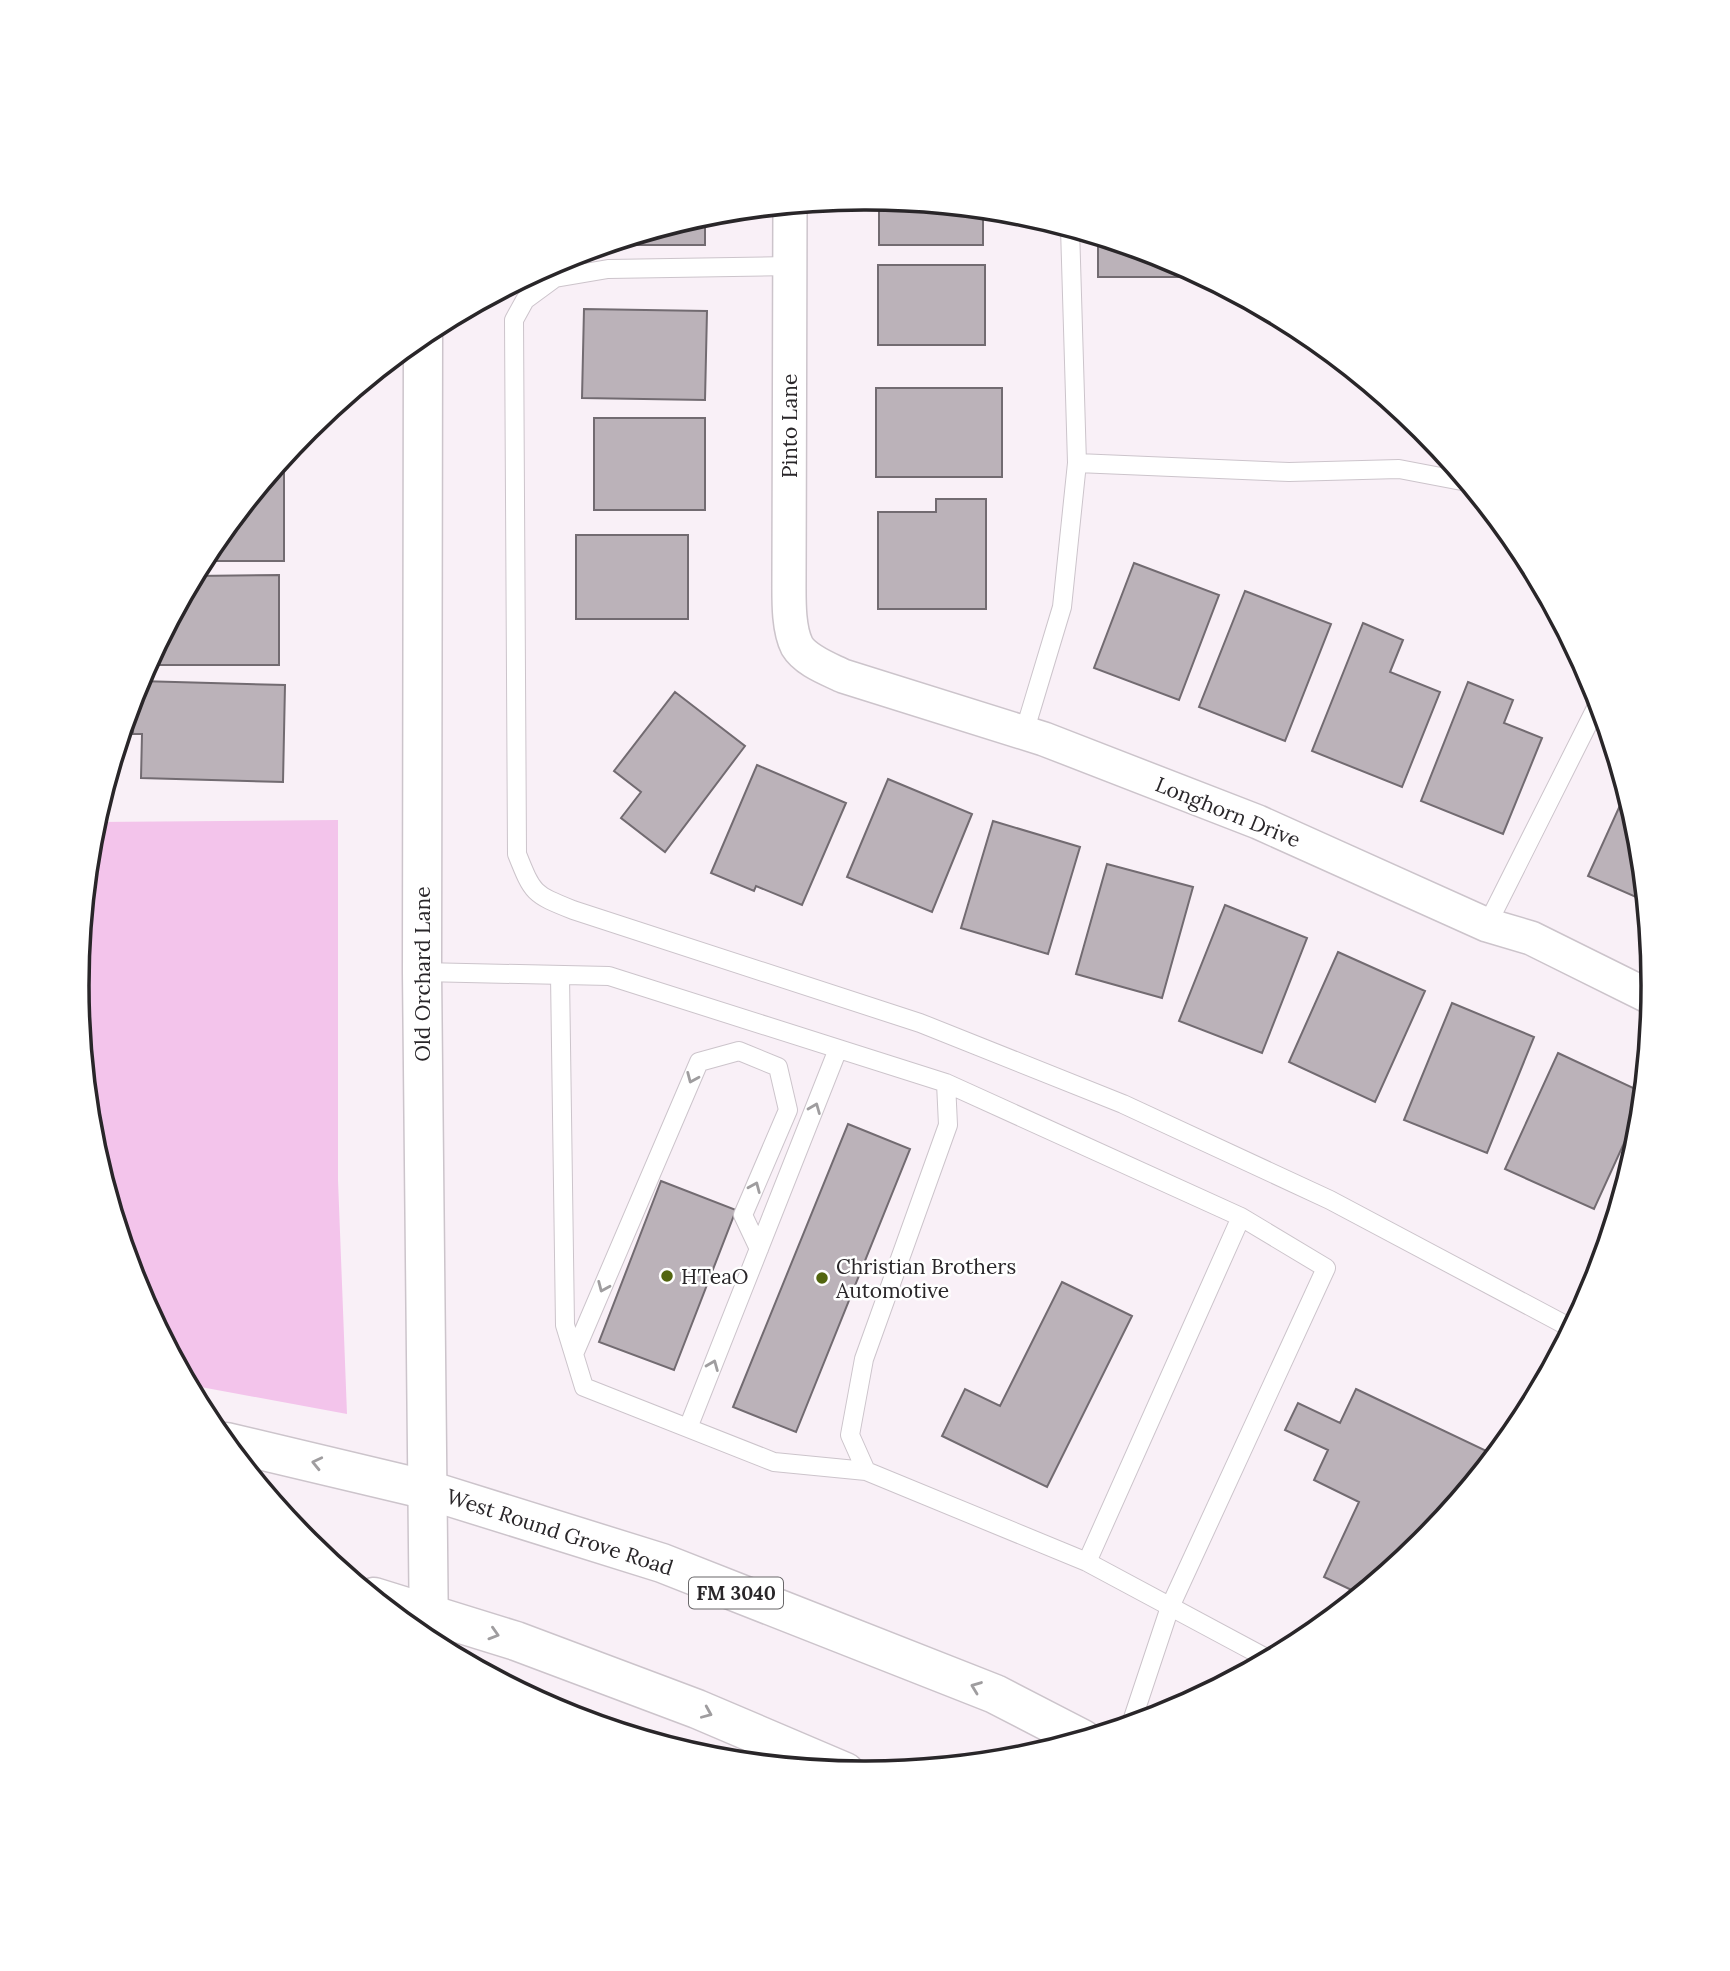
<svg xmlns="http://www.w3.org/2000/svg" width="1730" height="1971" font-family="Lora,serif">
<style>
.green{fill:#f3c4eb}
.building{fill:#bbb2b9;stroke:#726b71;stroke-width:2}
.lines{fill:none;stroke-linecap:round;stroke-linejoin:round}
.service-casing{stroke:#ccc4cb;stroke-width:20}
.minor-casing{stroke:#ccc4cb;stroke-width:36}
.tertiary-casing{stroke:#ccc4cb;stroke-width:41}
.primary-casing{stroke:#ccc4cb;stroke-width:41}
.service{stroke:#fff;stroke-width:18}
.minor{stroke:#fff;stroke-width:33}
.tertiary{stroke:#fff;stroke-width:38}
.primary{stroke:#fff;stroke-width:38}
.oneway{stroke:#9f9d9f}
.poi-dot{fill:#52650f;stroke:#fff;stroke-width:2.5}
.labels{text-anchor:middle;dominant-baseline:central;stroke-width:5;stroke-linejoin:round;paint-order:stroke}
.shield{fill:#fff;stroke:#696769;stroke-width:2}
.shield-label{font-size:19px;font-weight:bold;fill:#292629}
.street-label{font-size:21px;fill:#292629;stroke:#fff}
.poi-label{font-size:21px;fill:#292629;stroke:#fff;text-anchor:start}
.rim{fill:none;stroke:#292629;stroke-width:3.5}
</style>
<rect width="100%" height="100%" fill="#f9f0f7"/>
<path class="green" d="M338 820V1180L347 1414 190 1385 137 1287 92 1139 77 985 92 831 95 822Z"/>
<path class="building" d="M879 199 983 209V245H879Z
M705 215V245H606Z
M1098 237 1167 258 1191 270V277H1098Z
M878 265H985V345H878Z
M584 309 707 311 705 400 582 398Z
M876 388H1002V477H876Z
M594 418H705V510H594Z
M274 469H284V561H203L210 547Z
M936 499H986V609H878V512H936Z
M576 535H688V619H576Z
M1134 563 1219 595 1179 700 1094 668Z
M279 575V665H147L195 576Z
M1245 591 1331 624 1285 741 1199 707Z
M1363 623 1403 640 1390 672 1440 692 1402 787 1312 751Z
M139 681 285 685 283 782 141 778 142 734H133L134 694Z
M1468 682 1513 700 1504 723 1542 738 1503 834 1421 801Z
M675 692 745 746 665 852 621 818 641 792 614 771Z
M757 765 846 803 802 905 756 886 754 891 711 873Z
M888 779 972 814 932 912 847 877Z
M1626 792 1638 832 1645 901 1588 876Z
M993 821 1080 847 1048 954 961 928Z
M1107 864 1193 887 1162 998 1076 974Z
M1225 905 1307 938 1262 1053 1179 1021Z
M1338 952 1425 991 1375 1102 1289 1062Z
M1452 1003 1534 1037 1487 1153 1404 1120Z
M1558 1053 1642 1092 1641 1106 1594 1209 1505 1169Z
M848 1124 910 1149 796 1432 733 1407Z
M661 1181 736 1210 674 1370 599 1342Z
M1062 1282 1132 1316 1047 1487 942 1436 965 1389 1000 1406Z
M1356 1389 1495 1455 1422 1543 1360 1594 1324 1577 1359 1502 1314 1480 1328 1450 1285 1430 1298 1403 1340 1423Z"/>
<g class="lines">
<g class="service-casing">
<path id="service" d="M1070 228 1077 463 1289 472 1399 469 1467 482
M790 266 608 269 555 278 525 300 514 320 517 854C533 894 533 894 573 910L920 1023 1123 1104 1330 1200 1571 1328
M1024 733 1062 607 1077 463
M1487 925 1599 702
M422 972 609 976 946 1083 1241 1217 1087 1562 866 1471 850 1435 864 1359 948 1125 946 1083
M560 975 565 1325 584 1387 774 1462 866 1471
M574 1354 699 1062 739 1051 778 1067 788 1110 743 1215 759 1249
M688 1428 838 1049
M1087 1562 1268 1659
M1131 1724 1170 1607 1326 1268 1241 1217"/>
</g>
<g class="minor-casing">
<path id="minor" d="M790 205 789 580C789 599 788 628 797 646 806 661 829 669 843 676L1044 739 1258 822 1487 925 1531 938 1652 998"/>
</g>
<g class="tertiary-casing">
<path id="tertiary" d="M423 334 422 972 429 1641"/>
</g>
<g class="primary-casing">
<path id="primary" d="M226 1442 428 1490 662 1563 995 1694 1082 1739
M374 1597 516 1641 697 1709 845 1772"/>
</g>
<use href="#service" class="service"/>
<use href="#minor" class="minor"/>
<use href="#tertiary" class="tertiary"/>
<use href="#primary" class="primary"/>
</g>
<defs><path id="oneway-chevron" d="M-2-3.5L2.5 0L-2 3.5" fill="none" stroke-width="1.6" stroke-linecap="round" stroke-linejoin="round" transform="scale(1.75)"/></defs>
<g class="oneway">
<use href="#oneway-chevron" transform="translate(692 1078) rotate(113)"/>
<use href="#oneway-chevron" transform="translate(815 1108) rotate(-68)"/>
<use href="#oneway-chevron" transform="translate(755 1187) rotate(-67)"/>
<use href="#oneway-chevron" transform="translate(603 1287) rotate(113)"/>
<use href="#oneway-chevron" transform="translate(713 1365) rotate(-68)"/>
<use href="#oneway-chevron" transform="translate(317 1463) rotate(-167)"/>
<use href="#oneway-chevron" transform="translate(494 1634) rotate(17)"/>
<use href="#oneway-chevron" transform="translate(976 1687) rotate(-159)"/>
<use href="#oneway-chevron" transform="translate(707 1713) rotate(23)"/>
</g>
<g class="poi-dot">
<circle cx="667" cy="1276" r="7"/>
<circle cx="822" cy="1278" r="7"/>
</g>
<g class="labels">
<rect class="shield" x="689" y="1577.5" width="94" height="31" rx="5"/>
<g class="shield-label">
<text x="736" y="1593">FM 3040</text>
</g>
<g class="street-label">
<text transform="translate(789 426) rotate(-90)">Pinto Lane</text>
<text transform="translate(1228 812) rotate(22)">Longhorn Drive</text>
<text transform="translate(422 974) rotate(-90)">Old Orchard Lane</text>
<text transform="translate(560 1532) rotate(18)">West Round Grove Road</text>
</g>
<g class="poi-label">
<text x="836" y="1266">Christian Brothers<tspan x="836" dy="24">Automotive</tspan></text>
<text x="681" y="1276">HTeaO</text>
</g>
</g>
<path d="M0 0H1730V1971H0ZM864 210H866A775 775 0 0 1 1641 985V986A775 775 0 0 1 866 1761H864A775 775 0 0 1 89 986V985A775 775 0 0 1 864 210Z" fill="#fff" fill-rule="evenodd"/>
<path class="rim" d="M864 210H866A775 775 0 0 1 1641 985V986A775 775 0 0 1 866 1761H864A775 775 0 0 1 89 986V985A775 775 0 0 1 864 210Z"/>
</svg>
